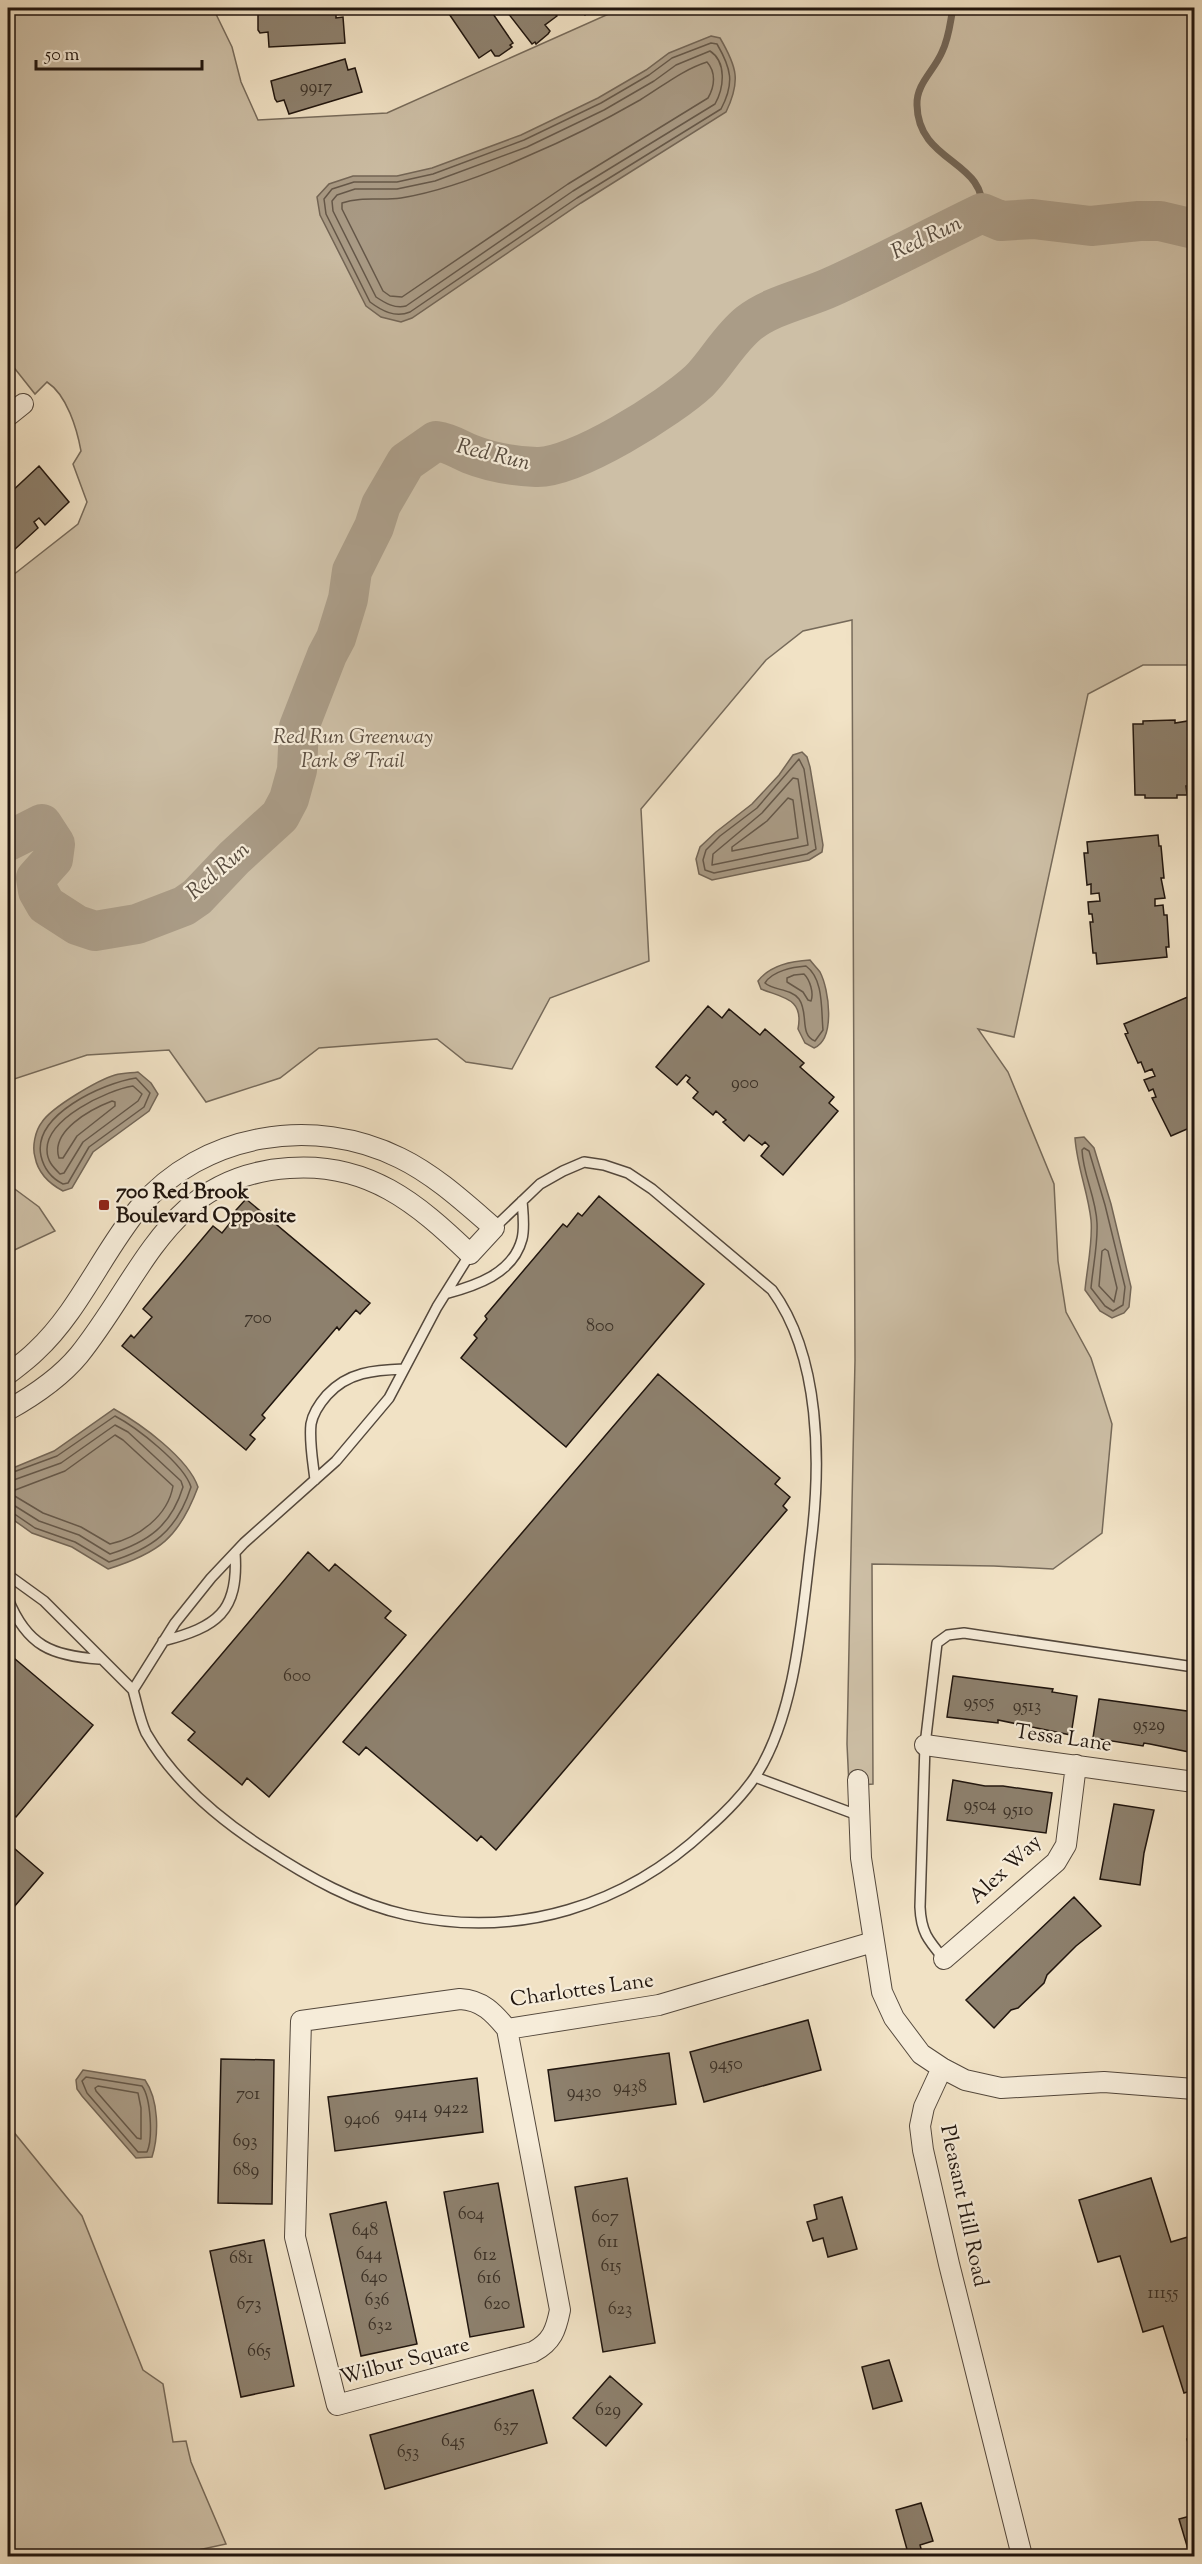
<svg xmlns="http://www.w3.org/2000/svg" width="1202" height="2564" font-family="'Sorts Mill Goudy',serif">
<style>
.green{fill:#cdbfa6;stroke:#766a5a;stroke-width:1.5}
.water{fill:#aa9c87;stroke:#736657;stroke-width:1.5}
.lines{fill:none;stroke-linecap:round;stroke-linejoin:round}
.shore{stroke:#65584a;stroke-width:1.5}
.stream{stroke:#736657;stroke-width:7}
.river{stroke:#aa9c87;stroke-width:40}
.building{fill:#8d806d;stroke:#20150e;stroke-width:1.5}
.service-casing{stroke:#54483c;stroke-width:12}
.minor-casing{stroke:#54483c;stroke-width:22}
.service{stroke:#f6ecd9;stroke-width:9}
.minor{stroke:#f6ecd9;stroke-width:20}
.poi-dot{fill:#8f2418;stroke:#f6ecd9;stroke-width:2}
.labels{text-anchor:middle;dominant-baseline:central;stroke-width:4.5;stroke-linejoin:round;paint-order:stroke}
.number-label{font-size:18px;fill:#3b3026}
.park-label{font-size:21px;font-style:italic;fill:#5d5043;stroke:#f6ecd9}
.poi-label{font-size:21px;font-weight:bold;fill:#20150e;stroke:#f6ecd9;text-anchor:start}
.street-label{font-size:21px;fill:#20150e;stroke:#f6ecd9}
.water-label{font-size:22px;font-style:italic;fill:#574b3e;stroke:#f6ecd9}
</style>
<rect width="100%" height="100%" fill="#f1e2c5"/>
<filter id="stains"><feTurbulence type="fractalNoise" baseFrequency=".00333" numOctaves="4"/><feColorMatrix values="0 0 0 0 .2 0 0 0 0 .09 0 0 0 0 .02 0 0 0 .5 -.17"/></filter>
<radialGradient id="worn" r=".72"><stop offset=".6" stop-color="#630" stop-opacity="0"/><stop offset="1" stop-color="#630" stop-opacity=".3"/></radialGradient>
<path class="green" d="M8 8H213L232 47 241 82 258 120 387 113 622 8H1194V665H1143L1088 694 1014 1037 978 1029 1008 1072 1054 1184 1058 1261 1066 1312 1091 1358 1112 1424 1102 1533 1053 1569 994 1566 872 1564 873 1784 849 1786 847 1744 855 1360 852 620 803 631 766 660 641 809 649 961 550 998 512 1069 466 1062 437 1039 319 1048 280 1078 206 1102 169 1050 87 1055 11 1080 8 1109V579L78 524 87 502 73 464 81 451C77 429 67 395 47 382L35 394 8 360Z
M8 1184 39 1207 55 1231 8 1253Z
M8 2125 82 2216 143 2370 163 2384 173 2442 186 2441 191 2462 226 2544 180 2554 179 2556H8Z"/>
<path class="water" d="M711 36 720 38C737 67 741 81 726 112L581 203 412 318 401 322 381 317 366 306 320 215 317 197 329 184 353 176H397L432 168 521 135 598 98 646 70 669 53Z
M802 752 807 757 810 767 823 845 822 852 809 860 712 880 699 874 696 859 700 847 716 832 752 804 779 775 793 755Z
M810 960C813 964 817 968 820 972 829 989 836 1039 814 1048L805 1043 798 1029C804 998 783 998 761 989L758 981C770 965 792 961 810 960Z
M138 1072 151 1083 158 1094 149 1111 93 1152 72 1188 63 1191C48 1183 38 1173 35 1157 32 1147 35 1131 42 1122 52 1107 98 1080 115 1075 123 1073 131 1073 138 1072Z
M1084 1137 1094 1148 1111 1204 1131 1287 1129 1307 1124 1313 1112 1318 1100 1311 1085 1290C1087 1268 1093 1242 1091 1220 1088 1192 1077 1167 1075 1138Z
M114 1409C141 1424 188 1458 198 1487 179 1538 159 1553 108 1569L72 1547 32 1533 8 1516V1470L54 1451Z
M83 2070 145 2080C159 2100 159 2135 152 2157L136 2158 82 2096 77 2089 76 2080Z"/>
<g class="lines">
<path class="shore" d="M711 43 717 44C731 68 735 83 721 109L577 198 410 312C395 318 382 311 370 302L326 214 324 199 332 189 354 182H397L433 174 524 140 601 103 649 75 672 58Z
M710 51C727 62 724 88 715 104L573 191 406 306C395 309 385 303 376 297L333 211 332 201 337 195 355 189H397L435 181 527 147 604 110 654 81 676 65Z
M707 62C716 72 715 86 708 98L568 184 402 297 390 296 383 291 342 209V203C362 196 381 201 401 198 444 191 490 173 530 155 568 139 605 120 640 100 663 86 682 70 707 62Z
M799 759 804 769 816 849 807 854 714 873 705 870 703 860 706 850 720 836 757 808Z
M793 778 798 779 808 845 712 865 713 854 762 813Z
M788 798 793 800 798 838 732 851V847L767 821Z
M806 966C824 979 821 1010 823 1030L815 1041C799 1035 809 1013 799 999 790 988 774 991 765 983 772 971 793 967 806 966Z
M794 975 804 974C810 980 814 993 811 1001L808 1000 803 992 787 982V978Z
M136 1078 150 1093 144 1107 89 1147 68 1183 63 1184C51 1178 44 1169 41 1156 32 1115 103 1083 136 1078Z
M133 1086 142 1094 138 1101 83 1142 64 1173 60 1174C53 1167 47 1161 47 1150 46 1119 107 1090 133 1086Z
M112 1101 115 1102V1106L77 1136 63 1158H59C50 1131 91 1109 112 1101Z
M1084 1148 1089 1151 1105 1205 1125 1287 1123 1305 1113 1311 1105 1306 1091 1288C1093 1266 1098 1244 1097 1223 1096 1197 1083 1175 1082 1150Z
M1105 1249 1108 1251 1117 1288 1114 1302 1099 1286 1102 1251Z
M115 1435 123 1440 173 1486C168 1516 138 1538 110 1544L81 1527 43 1513 13 1495 15 1490 65 1471Z
M8 1474 57 1456 115 1416C136 1427 184 1464 191 1487 177 1531 152 1549 109 1562L75 1542 35 1528 13 1513 8 1512
M8 1482 61 1463 115 1425 128 1432 181 1481 183 1487C171 1526 148 1542 110 1554L79 1535 39 1521 15 1506 8 1504
M86 2077 142 2086C151 2098 153 2139 147 2152H138L87 2093 82 2081Z
M98 2086 138 2093 141 2108V2139L137 2138 96 2091 95 2088Z"/>
<path class="stream" d="M953 8C950 23 949 38 942 52 934 71 916 84 917 105 918 164 988 160 982 213"/>
<path class="river" d="M8 841 42 824 55 844 53 859 36 878 38 891 46 905 77 925 95 931 137 924 184 906 197 897 234 858 280 816 289 799 297 770 299 727 327 655 336 638 348 599 352 571 374 527 381 505 406 462 436 441C450 443 458 449 470 454 490 462 515 466 536 467 574 469 670 408 699 381 717 363 728 340 749 323 772 305 805 299 831 287 882 264 932 237 982 213L1001 221 1033 219 1091 226 1139 221H1160L1194 229"/>
</g>
<path class="building" d="M336 8V18L343 17 345 43 269 47 268 32 260 33 258 30V12Z
M445 8H489L513 43 510 45 512 47 499 56H495L491 50 479 58Z
M504 8H550L557 16 545 25 550 31 548 34 536 44 535 42 532 44Z
M577 8H593L585 15Z
M345 59 348 70 355 68 362 92 289 114 284 100 277 102 275 99 271 81Z
M39 466 69 502 45 525 39 518 34 522 38 528 14 550 8 543V492L10 493Z
M1175 720V723L1194 720V798V786H1186L1187 795H1177V798H1145V795H1135L1133 724H1143V721Z
M1158 835 1159 846H1161L1164 878H1161L1165 898 1155 899V906L1163 905 1164 915H1167L1169 947H1166L1167 957 1097 964 1096 953H1093L1090 922H1093L1092 914H1089L1088 902 1100 901 1099 893 1091 894V884L1087 885 1084 853H1088L1087 842Z
M1190 996 1194 1005V1126L1171 1136 1152 1098 1156 1097 1153 1089 1149 1091 1144 1080 1155 1076 1152 1069 1145 1072 1141 1062 1138 1063 1125 1034 1128 1033 1124 1024Z
M708 1006 722 1018 729 1009 760 1035 765 1029 804 1063 800 1067 834 1097 829 1103 838 1111 783 1175 761 1156 769 1146 765 1142 762 1145 749 1135 744 1141 723 1122 726 1120 716 1111 713 1115 693 1098 698 1092 687 1082 690 1078 686 1075 677 1085 656 1067Z
M1194 1175V1197L1189 1177Z
M599 1196 704 1284 566 1447 461 1358 477 1338 474 1335 487 1319 485 1316 563 1224 567 1227 578 1213 582 1216Z
M246 1199 370 1303 360 1314 356 1310 339 1330 337 1327 262 1415 265 1418 250 1435 255 1439 246 1450 122 1346 131 1335 134 1338 152 1317 143 1309 213 1226 222 1233 239 1212 236 1210Z
M658 1374 780 1478 775 1484 790 1497 783 1506 787 1510 496 1850 481 1836 477 1841 366 1747 359 1755 343 1742Z
M308 1552 329 1571 335 1564 391 1611 385 1618 406 1635 269 1797 247 1778 242 1785 188 1740 195 1732 172 1713Z
M8 1653 93 1725 16 1817 8 1810Z
M953 1676 1053 1689 1052 1692 1077 1696 1071 1735 998 1720V1723L947 1717Z
M1099 1699 1194 1712V1753L1150 1744 1144 1743 1143 1746 1093 1738Z
M953 1780 985 1786H1003L1052 1793 1046 1833 947 1820Z
M1114 1804 1154 1810 1144 1853 1140 1885 1100 1879Z
M8 1843 43 1873 8 1914Z
M1074 1897 1101 1926 1076 1946 1047 1975 1044 1983 1018 2008 1011 2010 994 2028 966 2000Z
M808 2020 821 2070 704 2102 690 2052Z
M669 2053 676 2104 555 2121 548 2070Z
M221 2059 274 2060 272 2204 218 2203Z
M477 2078 483 2132 335 2151 328 2097Z
M627 2178 655 2343 603 2352 575 2187Z
M1151 2178 1171 2242 1191 2236 1194 2248V2390L1184 2393 1163 2326 1143 2332 1120 2256 1098 2262 1079 2200Z
M498 2183 524 2327 470 2337 444 2192Z
M842 2197 857 2249 828 2257 823 2238 813 2241 807 2222 817 2219 814 2205Z
M386 2202 417 2344 361 2356 330 2214Z
M264 2240 294 2386 241 2397 210 2251Z
M889 2360 902 2401 873 2409 862 2367Z
M610 2376 642 2404 606 2446 573 2418Z
M533 2390 547 2443 385 2489 370 2435Z
M1194 2437V2465L1187 2439Z
M921 2503 933 2541 920 2545 923 2556H896L908 2553 896 2510Z
M1194 2515V2556H1190L1179 2519Z"/>
<g class="lines">
<g class="service-casing">
<path id="service" d="M445 1294C475 1286 513 1274 522 1239 525 1227 523 1213 522 1201
M315 1480C313 1462 309 1442 311 1424 313 1413 320 1403 327 1395 348 1372 374 1370 404 1369
M8 1575 44 1601 133 1690 175 1623 211 1578 244 1543 336 1461 389 1398 437 1307 470 1254
M8 1599C27 1646 52 1656 99 1659
M163 1641C217 1627 239 1612 235 1553
M133 1690C137 1704 140 1720 146 1733 173 1780 219 1819 264 1848 308 1877 356 1904 407 1915 519 1939 625 1906 707 1829 724 1814 742 1796 755 1777 796 1715 802 1616 811 1543 821 1464 821 1357 772 1290L652 1189 628 1173 604 1165 584 1162 563 1171 540 1184 494 1228
M755 1777 860 1816
M944 1959C928 1940 921 1932 920 1907L925 1745 937 1643 948 1635 964 1633 1194 1667"/>
</g>
<g class="minor-casing">
<path id="minor" d="M8 416 23 404
M8 1374C17 1367 27 1360 36 1351 79 1311 102 1253 139 1208 202 1133 314 1115 400 1158 435 1175 465 1203 494 1228L470 1254C417 1203 368 1162 289 1168 168 1176 144 1274 79 1355 60 1378 33 1396 8 1410
M925 1745 1194 1782
M858 1780 861 1858 882 1992 894 2018 921 2054 942 2068 965 2080 1001 2088 1104 2082 1194 2089
M944 1959 1056 1862 1066 1845 1076 1765
M507 2029 560 2310C556 2330 552 2342 533 2352L337 2405 295 2237 301 2021 460 1999C482 2000 494 2013 507 2029L659 2005 873 1942
M942 2068 924 2107 920 2126 923 2150 949 2264 1022 2556"/>
</g>
<use href="#service" class="service"/>
<use href="#minor" class="minor"/>
</g>
<rect class="poi-dot" x="98" y="1199" width="12" height="12" rx="3"/>
<g class="labels">
<g class="number-label">
<text x="316" y="88">9917</text>
<text x="745" y="1084">900</text>
<text x="258" y="1319">700</text>
<text x="600" y="1327">800</text>
<text x="297" y="1677">600</text>
<text x="979" y="1703">9505</text>
<text x="1027" y="1707">9513</text>
<text x="1149" y="1726">9529</text>
<text x="980" y="1806">9504</text>
<text x="1018" y="1811">9510</text>
<text x="726" y="2065">9450</text>
<text x="630" y="2088">9438</text>
<text x="584" y="2093">9430</text>
<text x="248" y="2095">701</text>
<text x="451" y="2109">9422</text>
<text x="411" y="2114">9414</text>
<text x="362" y="2120">9406</text>
<text x="245" y="2142">693</text>
<text x="246" y="2171">689</text>
<text x="471" y="2215">604</text>
<text x="605" y="2218">607</text>
<text x="365" y="2231">648</text>
<text x="608" y="2243">611</text>
<text x="369" y="2255">644</text>
<text x="485" y="2256">612</text>
<text x="241" y="2259">681</text>
<text x="611" y="2267">615</text>
<text x="374" y="2278">640</text>
<text x="489" y="2279">616</text>
<text x="1163" y="2294">11155</text>
<text x="377" y="2301">636</text>
<text x="249" y="2305">673</text>
<text x="497" y="2305">620</text>
<text x="620" y="2310">623</text>
<text x="380" y="2326">632</text>
<text x="259" y="2352">665</text>
<text x="608" y="2411">629</text>
<text x="506" y="2427">637</text>
<text x="453" y="2442">645</text>
<text x="408" y="2453">653</text>
</g>
<g class="park-label">
<text x="353" y="738">Red Run Greenway<tspan x="353" dy="24">Park &amp; Trail</tspan></text>
</g>
<g class="poi-label">
<text x="116" y="1193">700 Red Brook<tspan x="116" dy="24">Boulevard Opposite</tspan></text>
</g>
<g class="street-label">
<text transform="translate(1063 1739) rotate(8)">Tessa Lane</text>
<text transform="translate(1006 1870) rotate(-43)">Alex Way</text>
<text transform="translate(582 1991) rotate(-8)">Charlottes Lane</text>
<text transform="translate(963 2206) rotate(78)">Pleasant Hill Road</text>
<text transform="translate(405 2362) rotate(-15)">Wilbur Square</text>
</g>
<g class="water-label">
<text transform="translate(927 239) rotate(-25)">Red Run</text>
<text transform="translate(493 456) rotate(14)">Red Run</text>
<text transform="translate(219 872) rotate(-41)">Red Run</text>
</g>
</g>
<rect width="1202" height="2564" fill="none" stroke="#f1e2c5" stroke-width="30"/>
<rect x="9" y="9" width="1184" height="2546" fill="none" stroke="#20150e" stroke-width="3"/>
<rect x="15" y="15" width="1172" height="2534" fill="none" stroke="#20150e" stroke-width="1.5"/>
<path d="M36 60v9h166v-9" fill="none" stroke="#20150e" stroke-width="3"/>
<text x="45" y="60" font-size="18" fill="#20150e" stroke="#f6ecd9" stroke-width="4.5" paint-order="stroke">50 m</text>
<rect width="100%" height="100%" filter="url(#stains)"/>
<rect width="100%" height="100%" fill="url(#worn)"/>
</svg>
